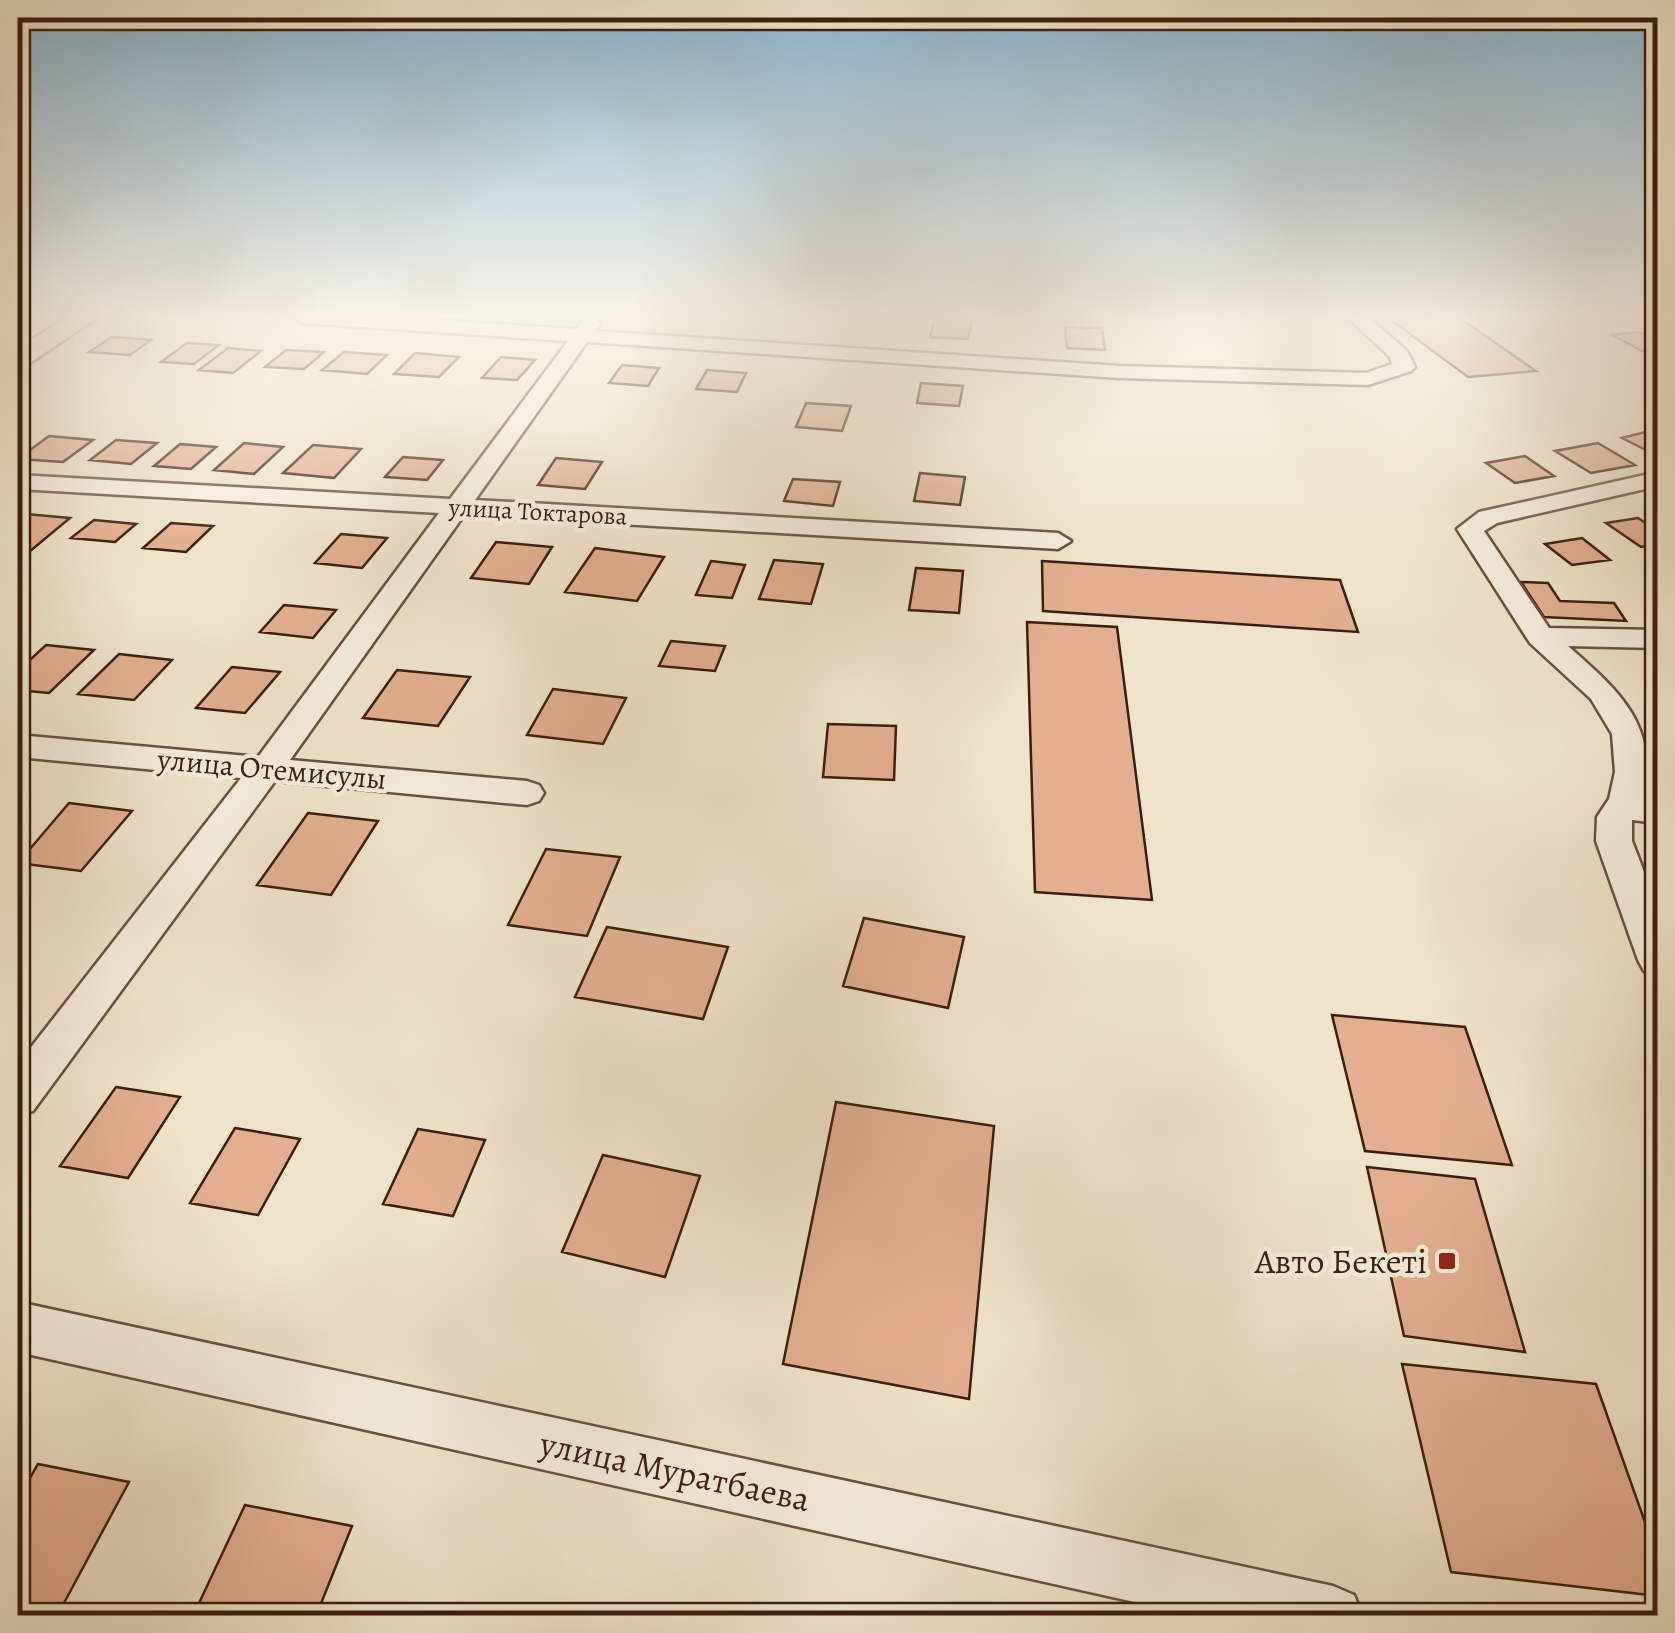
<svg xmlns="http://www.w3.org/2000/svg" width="1675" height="1633" font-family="Alegreya,serif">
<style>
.building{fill:#e2b090;stroke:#3d1d0f;stroke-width:2.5}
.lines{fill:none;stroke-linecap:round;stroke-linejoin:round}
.minor-casing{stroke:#6a4f3e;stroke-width:5}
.tertiary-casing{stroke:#6a4f3e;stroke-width:5}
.minor{fill:#f5eddc;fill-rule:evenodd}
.tertiary{fill:#f5eddc;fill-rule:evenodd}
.poi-dot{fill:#8f2418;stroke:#f5eddc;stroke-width:4}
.labels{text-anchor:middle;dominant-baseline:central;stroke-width:9;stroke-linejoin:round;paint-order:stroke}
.far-street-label{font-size:25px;fill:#3d1d0f;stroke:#f5eddc}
.street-label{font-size:30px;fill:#3d1d0f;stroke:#f5eddc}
.near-poi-label{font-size:35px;fill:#3d1d0f;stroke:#f5eddc;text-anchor:end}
.near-street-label{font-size:35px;fill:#3d1d0f;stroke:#f5eddc}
</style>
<rect width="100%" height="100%" fill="#efe4c9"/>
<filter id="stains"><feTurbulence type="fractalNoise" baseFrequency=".002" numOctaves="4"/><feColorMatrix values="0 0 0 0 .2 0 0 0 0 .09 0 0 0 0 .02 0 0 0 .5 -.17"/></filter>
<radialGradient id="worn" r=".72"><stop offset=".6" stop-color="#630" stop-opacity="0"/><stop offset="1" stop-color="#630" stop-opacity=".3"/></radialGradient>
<path class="building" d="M935 317 972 319 968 339 930 337Z
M1387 317H1458L1536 371 1468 377Z
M1065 327 1102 328 1105 350 1067 348Z
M1638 332 1658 342V349L1642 351 1612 335Z
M112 337 151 340 130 355 89 352Z
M187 343 219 345 194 364 161 362Z
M228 348 261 351 233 373 199 370Z
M286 350 324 352 304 369 265 367Z
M344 352 387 355 367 374 322 370Z
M415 353 459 357 439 377 394 374Z
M501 357 535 360 517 380 482 378Z
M622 365 659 368 648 386 609 383Z
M707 370 746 373 737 392 696 389Z
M921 383 963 386 959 406 917 403Z
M806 403 851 406 842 431 796 427Z
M1653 430 1658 432V456L1622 438Z
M49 436 93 440 63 462 18 459Z
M116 440 157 443 131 464 90 460Z
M244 443 283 447 254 474 214 470Z
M1598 443 1635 465 1591 473 1555 451Z
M180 444 216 447 191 469 154 466Z
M313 445 361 449 334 478 283 473Z
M1525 456 1554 476 1515 483 1486 463Z
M403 457 443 460 427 480 385 477Z
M556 458 602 462 585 489 538 485Z
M920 473 965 477 960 505 914 501Z
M793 479 840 482 833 506 784 501Z
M26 514 70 518 29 552 18 551V521Z
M1638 518 1658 531V544L1641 547 1606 523Z
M94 520 136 524 115 542 71 538Z
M171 523 213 526 186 552 143 548Z
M341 534 387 538 362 568 315 563Z
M1582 538 1610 560 1572 565 1545 544Z
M496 542 552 547 529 584 471 578Z
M595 548 664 557 637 601 565 592Z
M774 560 823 564 811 604 759 599Z
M711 561 745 565 732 598 696 595Z
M1042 561 1340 580 1358 632 1043 611Z
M916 568 963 571 959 613 909 610Z
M1521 582 1548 583 1560 601 1614 603 1626 621 1544 617Z
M284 605 336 610 313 638 260 632Z
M1027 622 1117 627 1152 900 1035 892Z
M671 641 725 646 715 671 659 666Z
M46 645 94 650 49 693 18 690V671Z
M119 654 172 660 134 700 78 694Z
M232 667 280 672 245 713 196 708Z
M397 670 470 677 438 726 363 718Z
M553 689 626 698 603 744 527 735Z
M828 724 896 726 894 780 823 777Z
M69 803 132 811 81 871 18 863Z
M308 813 378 821 331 895 257 885Z
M546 849 620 857 587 936 508 925Z
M864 918 964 937 948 1008 843 986Z
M607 927 728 947 703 1019 575 997Z
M1332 1015 1465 1027 1512 1165 1365 1151Z
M116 1087 180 1097 128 1178 60 1166Z
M836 1102 994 1126 969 1399 783 1364Z
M235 1128 300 1139 258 1215 190 1203Z
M418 1129 485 1140 453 1216 383 1204Z
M603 1155 700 1176 665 1277 562 1252Z
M1367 1167 1475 1179 1525 1352 1404 1336Z
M1402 1364 1596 1384 1658 1559V1596L1451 1572Z
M38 1464 129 1482 57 1616 18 1610V1499Z
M245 1505 352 1526 316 1616H193Z"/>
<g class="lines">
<g class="minor-casing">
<path id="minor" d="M293 317H388L576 329 584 319 591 317 601 323 596 331 1119 366 1366 373 1392 364 1390 357 1347 317H1368L1407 351 1415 367 1411 371 1368 385 1119 378 587 342 475 500 1058 533 1071 541 1058 549 464 515 290 760 527 781 539 785 544 793 539 801 527 805 275 781 33 1111 18 1116V1064L241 778 18 757V735L258 757 439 513 18 489V475L450 499 568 341 303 323Z
M1658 472V486L1497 523 1484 531 1549 628 1658 630V648L1568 646C1619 691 1658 724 1644 797L1658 799V823L1632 820V841L1658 908V976L1644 971 1638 960 1596 841 1597 817 1609 799 1615 772 1612 734 1591 699 1530 643 1457 529 1479 512Z
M18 1302 1333 1586 1354 1595 1363 1616H1197L18 1352Z"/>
</g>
<g class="tertiary-casing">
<path id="tertiary" d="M68 317H98L27 365 18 367V348Z"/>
</g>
<use href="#minor" class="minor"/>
<use href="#tertiary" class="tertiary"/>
</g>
<linearGradient id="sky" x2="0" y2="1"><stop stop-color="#89b8d4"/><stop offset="0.58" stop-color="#f8f3e7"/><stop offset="1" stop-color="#f8f3e7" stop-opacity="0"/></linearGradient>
<rect width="1675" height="545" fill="url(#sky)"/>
<rect class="poi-dot" x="1437" y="1251" width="20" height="20" rx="5"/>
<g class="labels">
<g class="far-street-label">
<text transform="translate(538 512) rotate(3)">улица Токтарова</text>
</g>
<g class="street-label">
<text transform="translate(272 769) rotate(5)">улица Отемисулы</text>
</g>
<g class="near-poi-label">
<text x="1427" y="1261">Авто Бекетi</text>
</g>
<g class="near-street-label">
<text transform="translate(675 1471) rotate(12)">улица Муратбаева</text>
</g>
</g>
<rect width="1675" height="1633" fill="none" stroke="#efe4c9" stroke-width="60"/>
<rect x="20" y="20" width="1635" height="1593" fill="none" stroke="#3d1d0f" stroke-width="5"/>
<rect x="30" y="30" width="1615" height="1573" fill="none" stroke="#3d1d0f" stroke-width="2.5"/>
<rect width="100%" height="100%" filter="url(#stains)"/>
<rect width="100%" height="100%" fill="url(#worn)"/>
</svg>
